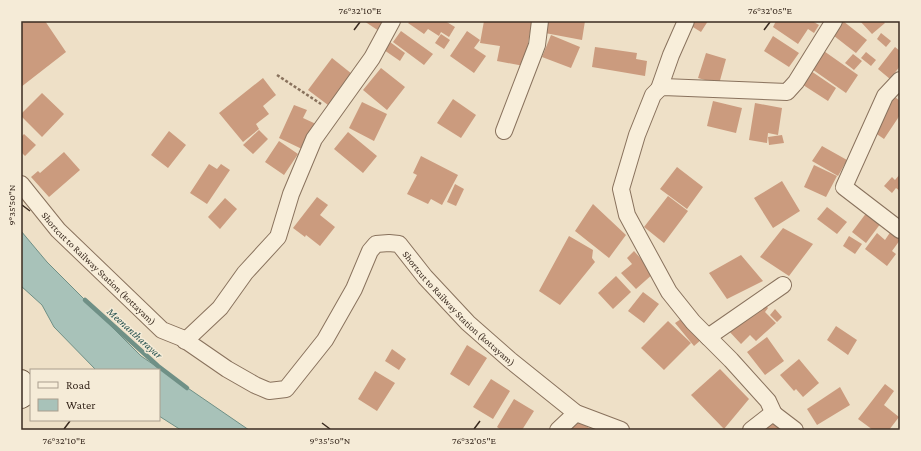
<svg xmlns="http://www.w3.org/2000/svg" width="921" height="451" font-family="'Crimson Pro',serif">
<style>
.water{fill:#a8c2b9;stroke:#6f9086}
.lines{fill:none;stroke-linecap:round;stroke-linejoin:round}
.stream{stroke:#6f9086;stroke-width:4.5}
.building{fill:#cb9b7e}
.street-casing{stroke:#89725d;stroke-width:18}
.secondary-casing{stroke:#6b5440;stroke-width:24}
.path{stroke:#89725d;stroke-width:2.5;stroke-dasharray:3 2;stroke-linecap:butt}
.street{stroke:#f8eeda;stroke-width:16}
.secondary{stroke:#f8eeda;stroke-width:22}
.ticks{fill:none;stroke:#3a2b20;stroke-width:1.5}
.labels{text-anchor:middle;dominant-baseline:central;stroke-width:3;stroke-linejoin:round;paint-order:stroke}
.street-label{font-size:10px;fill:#3a2b20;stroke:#f5ebd7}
.water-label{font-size:11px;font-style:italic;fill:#305955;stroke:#f5ebd7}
.neatline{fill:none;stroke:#3a2b20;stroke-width:1.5}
.ticks-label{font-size:10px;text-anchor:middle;fill:#3a2b20}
</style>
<rect width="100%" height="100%" fill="#eee0c7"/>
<path class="water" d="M21 231 47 262 141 356 249 430H181L159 416V370H96L54 327 42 305 21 286Z"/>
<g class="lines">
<path class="stream" d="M85 300 158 366 187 388"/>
</g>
<path class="building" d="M25 21H45L66 52 21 87V24Z
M364 21H385L379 31Z
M410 21H445L455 27 449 37 441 32 439 36 428 29 424 34 408 23Z
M484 21H532L524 66 497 61 500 46 480 43Z
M548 21H585L582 40 545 33Z
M690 21H708L701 32 688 24Z
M776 21H812L819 25 814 33 808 29 798 44 773 27Z
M837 21H843L867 40 856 53 829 32Z
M860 21H883L885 23 872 34Z
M401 31 433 54 424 65 393 42Z
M467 31 480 40 474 48 486 56 474 73 450 56Z
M881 33 891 41 886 47 877 39Z
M441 34 450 40 444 49 435 43Z
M551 35 580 47 571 68 542 57Z
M773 36 799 53 789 67 764 51Z
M390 42 405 53 400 61 384 50Z
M595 47 637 53 636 59 647 61 645 76 592 67Z
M895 47 900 51V66L890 79 878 69Z
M821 49 858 75 846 93 809 67Z
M866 52 876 60 871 66 861 58Z
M706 53 726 59 719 84 698 78Z
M853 54 862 61 854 70 845 63Z
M332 58 352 74 328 105 308 90Z
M381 68 405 87 387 110 363 90Z
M808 69 836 88 828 101 800 83Z
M263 78 276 95 263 106 269 114 256 124 259 129 243 142 219 113Z
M42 93 64 114 42 137 21 116V114Z
M891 94 900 101V115L884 139 868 128Z
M453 99 476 115 461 138 437 123Z
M713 101 742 108 736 133 707 126Z
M362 102 387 114 374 141 349 128Z
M755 103 782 108 778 135 768 133 767 143 749 140Z
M294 105 307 110 303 118 316 124 304 150 279 138Z
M259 130 268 139 253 154 243 145Z
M169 131 186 145 168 168 151 155Z
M348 132 377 156 363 173 334 149Z
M24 134 36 145 25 156 21 152V137Z
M782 135 784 143 769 145 768 137Z
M279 141 298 154 284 175 265 162Z
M822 146 847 160 838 176 812 161Z
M64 152 80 170 49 197 31 177 38 171 40 173Z
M421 156 458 175 442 205 431 199 428 204 407 194 417 175 413 173Z
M209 164 217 169 221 164 230 170 207 204 190 193Z
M814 165 837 176 826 197 804 187Z
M677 167 703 187 687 209 660 189Z
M900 174V191L896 188 892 193 884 186 892 177 895 180Z
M782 181 800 211 773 228 754 198Z
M455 184 464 189 456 206 447 202Z
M668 196 688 211 664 243 644 227Z
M317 197 328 205 320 215 335 227 320 246 306 235 305 237 293 228Z
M225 198 237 209 220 229 208 217Z
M593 204 626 235 609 258 575 231Z
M827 207 847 222 837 234 817 219Z
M867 212 881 223 866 243 852 232Z
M783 228 813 244 789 276 760 257Z
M891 231 900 239V240L892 251 896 254 887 266 865 249 877 233 885 240Z
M569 236 593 250 592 258 595 262 560 305 539 291Z
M849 236 862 244 855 254 843 246Z
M634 251 654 273 636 289 621 273 632 264 627 258Z
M741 255 763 281 727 299 709 273Z
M616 276 631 292 613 309 598 293Z
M643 292 659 304 644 323 628 311Z
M760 299 768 308 765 312 776 323 756 341 750 335 741 344 727 329Z
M775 309 782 317 777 322 770 315Z
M684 317 702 339 694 346 675 323Z
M668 321 691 343 664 370 641 348Z
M836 326 857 340 848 355 827 340Z
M767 337 784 361 765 375 747 352Z
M467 345 487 358 469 386 450 374Z
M392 349 406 359 399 370 385 361Z
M799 359 819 383 803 397 796 389 794 391 780 375Z
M720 369 749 399 724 429 691 395Z
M375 371 395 383 377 411 358 399Z
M491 379 510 391 493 419 473 407Z
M885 384 894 391 884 405 899 417 889 430H873L858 419Z
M840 387 850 405 817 425 807 409Z
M514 399 534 411 522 430H501L497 427Z
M576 419 592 430H567Z
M773 420 785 430H765Z"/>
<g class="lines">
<g class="street-casing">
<g id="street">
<path d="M900 80 885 96 844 187 900 230"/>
<path d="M659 89 671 55 686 21"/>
<path d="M504 131 537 45 540 21"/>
<path id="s1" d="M21 184 58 230 162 330 182 338 227 369 255 385 269 391 286 389 325 340 354 289 370 251 376 244 389 243 399 244 425 277 468 323 510 360 576 413 621 430"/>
<path d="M708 337 783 285"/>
<path d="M185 341 220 308 245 273 278 237 291 194 314 139 372 58 392 21"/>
<path d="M774 414 768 401 731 360 693 322 669 292 627 215 621 189 637 135 653 95 659 89 663 87 787 92 796 82 834 21"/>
<path d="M558 430 576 413"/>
<path d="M751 430 769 416 774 414 795 430"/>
</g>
</g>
<g class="secondary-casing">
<path id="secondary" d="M21 381 24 395 21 397"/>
</g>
<path class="path" d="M277 75 321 104"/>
<use href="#street" class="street"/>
<use href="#secondary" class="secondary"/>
</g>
<path class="ticks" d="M354 30 360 22M764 30 770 22M22 205 30 211M322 423 330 429M64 429 70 421M474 429 480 421"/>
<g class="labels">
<g class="street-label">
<text stroke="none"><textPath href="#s1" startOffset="115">Shortcut to Railway Station (kottayam)</textPath></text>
<text stroke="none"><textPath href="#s1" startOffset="627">Shortcut to Railway Station (kottayam)</textPath></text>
</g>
<g class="water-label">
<text transform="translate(135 333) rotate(42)">Meenantharayar</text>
</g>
</g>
<rect width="921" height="451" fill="none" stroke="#f5ebd7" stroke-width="44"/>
<rect x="30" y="369" width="130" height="52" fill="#f5ebd7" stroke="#aa9e8e"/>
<rect x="38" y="382" width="20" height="6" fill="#f8eeda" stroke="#aa9e8e"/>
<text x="66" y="389" font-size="12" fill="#3a2b20">Road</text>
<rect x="38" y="399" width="20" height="12" fill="#a8c2b9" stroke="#aa9e8e"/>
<text x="66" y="409" font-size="12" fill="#3a2b20">Water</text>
<rect x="22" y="22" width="877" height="407" class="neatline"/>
<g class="ticks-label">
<text x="360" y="14">76°32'10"E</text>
<text x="770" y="14">76°32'05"E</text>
<text transform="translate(11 205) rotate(-90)" y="4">9°35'50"N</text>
<text x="64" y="444">76°32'10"E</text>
<text x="330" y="444">9°35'50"N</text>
<text x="474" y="444">76°32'05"E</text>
</g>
</svg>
